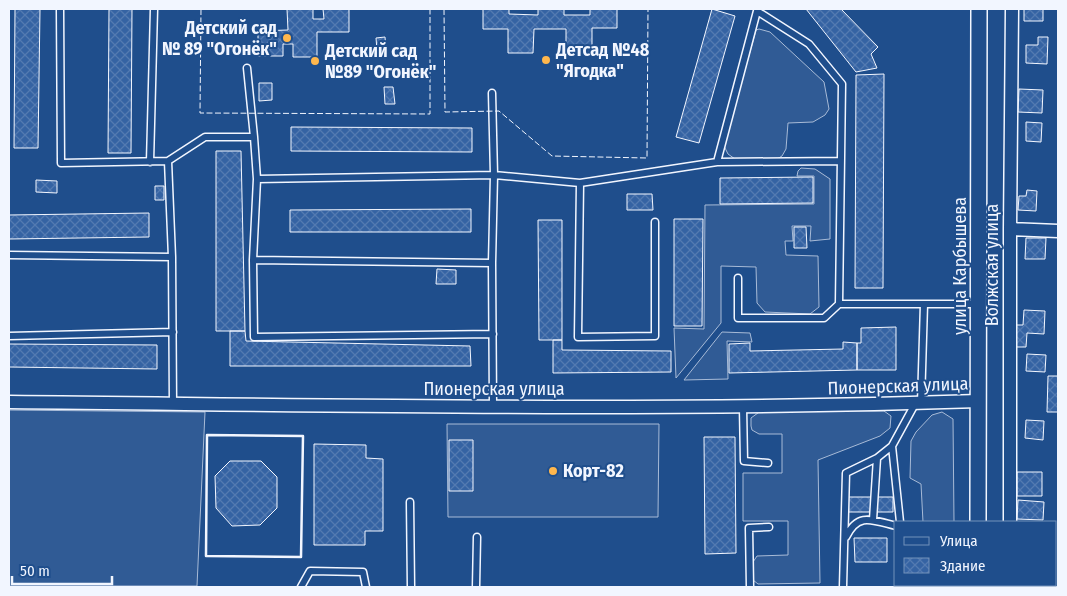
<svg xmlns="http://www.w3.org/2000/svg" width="1067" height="596" font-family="'Fira Sans Condensed',sans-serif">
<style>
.built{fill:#305b95;stroke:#a8bbd7}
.building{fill:url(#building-cross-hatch);stroke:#f2f6ff}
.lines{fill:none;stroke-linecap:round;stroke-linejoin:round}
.service-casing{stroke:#f2f6ff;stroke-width:9}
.minor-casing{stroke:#f2f6ff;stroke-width:15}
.tertiary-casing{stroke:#f2f6ff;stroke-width:18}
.service{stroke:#1f4e8c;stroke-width:6}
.minor{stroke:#1f4e8c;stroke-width:12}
.tertiary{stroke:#1f4e8c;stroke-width:15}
.fence{stroke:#f2f6ff;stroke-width:1;stroke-dasharray:6 2.5;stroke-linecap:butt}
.wall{stroke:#f2f6ff;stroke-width:2.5}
.poi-dot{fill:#ffb74d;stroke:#1f4e8c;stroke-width:2}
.labels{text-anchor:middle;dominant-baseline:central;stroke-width:4;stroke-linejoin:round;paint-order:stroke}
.poi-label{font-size:18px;font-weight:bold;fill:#f2f6ff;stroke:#1f4e8c;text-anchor:start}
.street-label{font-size:18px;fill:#f2f6ff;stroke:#1f4e8c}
</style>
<defs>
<pattern id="building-cross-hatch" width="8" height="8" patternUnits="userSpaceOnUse" patternTransform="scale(1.25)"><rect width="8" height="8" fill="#3563a3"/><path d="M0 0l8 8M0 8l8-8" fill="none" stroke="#537ab1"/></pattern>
</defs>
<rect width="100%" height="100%" fill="#1f4e8c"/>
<path class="built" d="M759 29 770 32 824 82 829 109 825 115 813 122 788 123 786 149 782 156 777 159H735L728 154 724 146 756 30Z
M801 168 815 169 830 179V239L810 241 811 226H792L793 241H785L786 255 818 256 819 307 810 314 765 312 757 303 756 267 721 266V323L676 378 674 328 704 329 705 205 814 204V176H797L798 171Z
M722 332 750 333 752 342 727 341 728 379 684 380Z
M9 410 205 412 197 586H9Z
M762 410 884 411 891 416 890 428 880 436 818 460 820 583 758 584 753 580V562L757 556 788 555V521H743V473H782V434H759L752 430 751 426V418Z
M942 412 953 419 954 522H923L921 484 910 478 911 441 916 432 932 415Z
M447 424H659L658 517H448Z"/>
<path class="building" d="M15 9H40L38 148H14Z
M109 9H132L131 153H108Z
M287 9H313V19H324L323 9H349V32H317V57H293V44H283V56H258V31L288 30Z
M483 9H509V14L538 15V9H564V15H590V9H617V28H592V53H566V29H534L533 53H508V29H483Z
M712 9 735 16 699 143 676 137Z
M806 9H841L878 47 871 54 877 68 856 72Z
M1024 9H1043V21H1024Z
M385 37 386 50H377L376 38Z
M1038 37H1048L1047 64 1026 63V45H1038Z
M884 74 883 288H855L856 75Z
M259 83H272V100L259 101Z
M384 87H393L395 104H385Z
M1019 89 1043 90 1042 113 1018 112Z
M1026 122 1042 123 1041 142 1026 141Z
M291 127 472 128V152L291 151Z
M216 151H241L245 331H216Z
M813 177V203L720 204V178Z
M36 180 57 181V193L36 192Z
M155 186H164V200H155Z
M1027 190 1037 191 1036 211 1018 210 1019 196H1026Z
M627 194H652L653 210H627Z
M471 209V232H290V210Z
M149 213V237L9 239V215Z
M674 219H703L702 326H674Z
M538 220H562V340H539Z
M794 227H806L807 248H794Z
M1026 238H1046L1045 259H1025Z
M437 269 456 270V284H436Z
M1024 310 1045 311 1044 334 1027 333 1026 347H1015L1016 325H1023Z
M896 327V370H857V343H861V328Z
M230 331H245L246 341 470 346 471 366H230Z
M553 340H562V350L671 351V372L553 373Z
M843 342 857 343V370L729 373V344L750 343V351L843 349Z
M9 344 157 345V369L9 367Z
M1027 354 1046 355 1045 372 1026 371Z
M1048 376H1058V412H1047Z
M1026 420 1044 421 1043 440 1025 438Z
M704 437H735L736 553 705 554Z
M449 440H473V491H449Z
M314 444 366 445V458L383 459V531H365V545H314Z
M230 461H261L277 477V508L260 525 232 526 216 508 215 476Z
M1017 472H1042V496H1017Z
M848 497H893V512H848Z
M1018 500 1044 502 1043 520 1017 519Z
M854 538H887V562H855Z"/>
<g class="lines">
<g class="service-casing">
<path id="service" d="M60 9 61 163 168 161 205 137H254L257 179 253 260 254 337 493 334
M247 68 254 137
M492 93 494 175 492 263 493 406
M168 161 172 257 173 405
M150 162 154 9
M717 162 757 11 809 44 842 84 839 304
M257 179 494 175 580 183 717 162 841 161
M580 183 578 337 655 336V222
M9 255 172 257
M253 260 492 263
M738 278V318H824L839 304H978
M9 336 173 332
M921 403 924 304
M743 407 744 461 768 463
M410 502 411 587
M873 520 877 458
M900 522 892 446 915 404
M846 537C858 512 872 520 896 526
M301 587 310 571 363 572 366 587
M476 587 477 537
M750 587 749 528 769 527
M843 587 846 473 877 458 892 446
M899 587V585"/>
</g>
<g class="minor-casing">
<path id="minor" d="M1010 229 1058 231
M9 402C332 405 656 412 979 401
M1010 522V229L1012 9
M1010 585V587"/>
</g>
<g class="tertiary-casing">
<path id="tertiary" d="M978 522 979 9
M978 585 979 587"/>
</g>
<use href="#service" class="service"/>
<use href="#minor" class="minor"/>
<use href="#tertiary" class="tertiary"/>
<path class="fence" d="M201 9 200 113 430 114V9
M444 9 445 112 499 111 552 156 647 158 648 9"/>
<path class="wall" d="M207 435 303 436 301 557 206 556Z"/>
</g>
<g class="poi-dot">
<circle cx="287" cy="38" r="5"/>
<circle cx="546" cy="60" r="5"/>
<circle cx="315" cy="61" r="5"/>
<circle cx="553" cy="471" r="5"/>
</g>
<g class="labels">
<g class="poi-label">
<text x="277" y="28" text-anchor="end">Детский сад<tspan x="277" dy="21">№ 89 "Огонёк"</tspan></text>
<text x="556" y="50">Детсад №48<tspan x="556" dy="21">"Ягодка"</tspan></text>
<text x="325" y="51">Детский сад<tspan x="325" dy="21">№89 "Огонёк"</tspan></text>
<text x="563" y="471">Корт-82</text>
</g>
<g class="street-label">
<text transform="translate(992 265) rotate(-90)">Волжская улица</text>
<text transform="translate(960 266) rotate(-90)">улица Карбышева</text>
<text transform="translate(898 386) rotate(-2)">Пионерская улица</text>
<text x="494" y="389">Пионерская улица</text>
</g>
</g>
<rect width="1067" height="596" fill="none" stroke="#f2f6ff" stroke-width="20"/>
<rect x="894" y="521" width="162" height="65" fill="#1f4e8c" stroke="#7391ba"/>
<rect x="904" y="537" width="25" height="8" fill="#1f4e8c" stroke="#7391ba"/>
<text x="940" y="546" font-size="15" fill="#f2f6ff">Улица</text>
<rect x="904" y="558" width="25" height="15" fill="url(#building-cross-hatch)" stroke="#7391ba"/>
<text x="940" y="571" font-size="15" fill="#f2f6ff">Здание</text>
<path d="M12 576v8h100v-8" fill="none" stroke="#f2f6ff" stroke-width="2.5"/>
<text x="20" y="576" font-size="15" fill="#f2f6ff" stroke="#1f4e8c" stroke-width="4" paint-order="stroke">50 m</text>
</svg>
